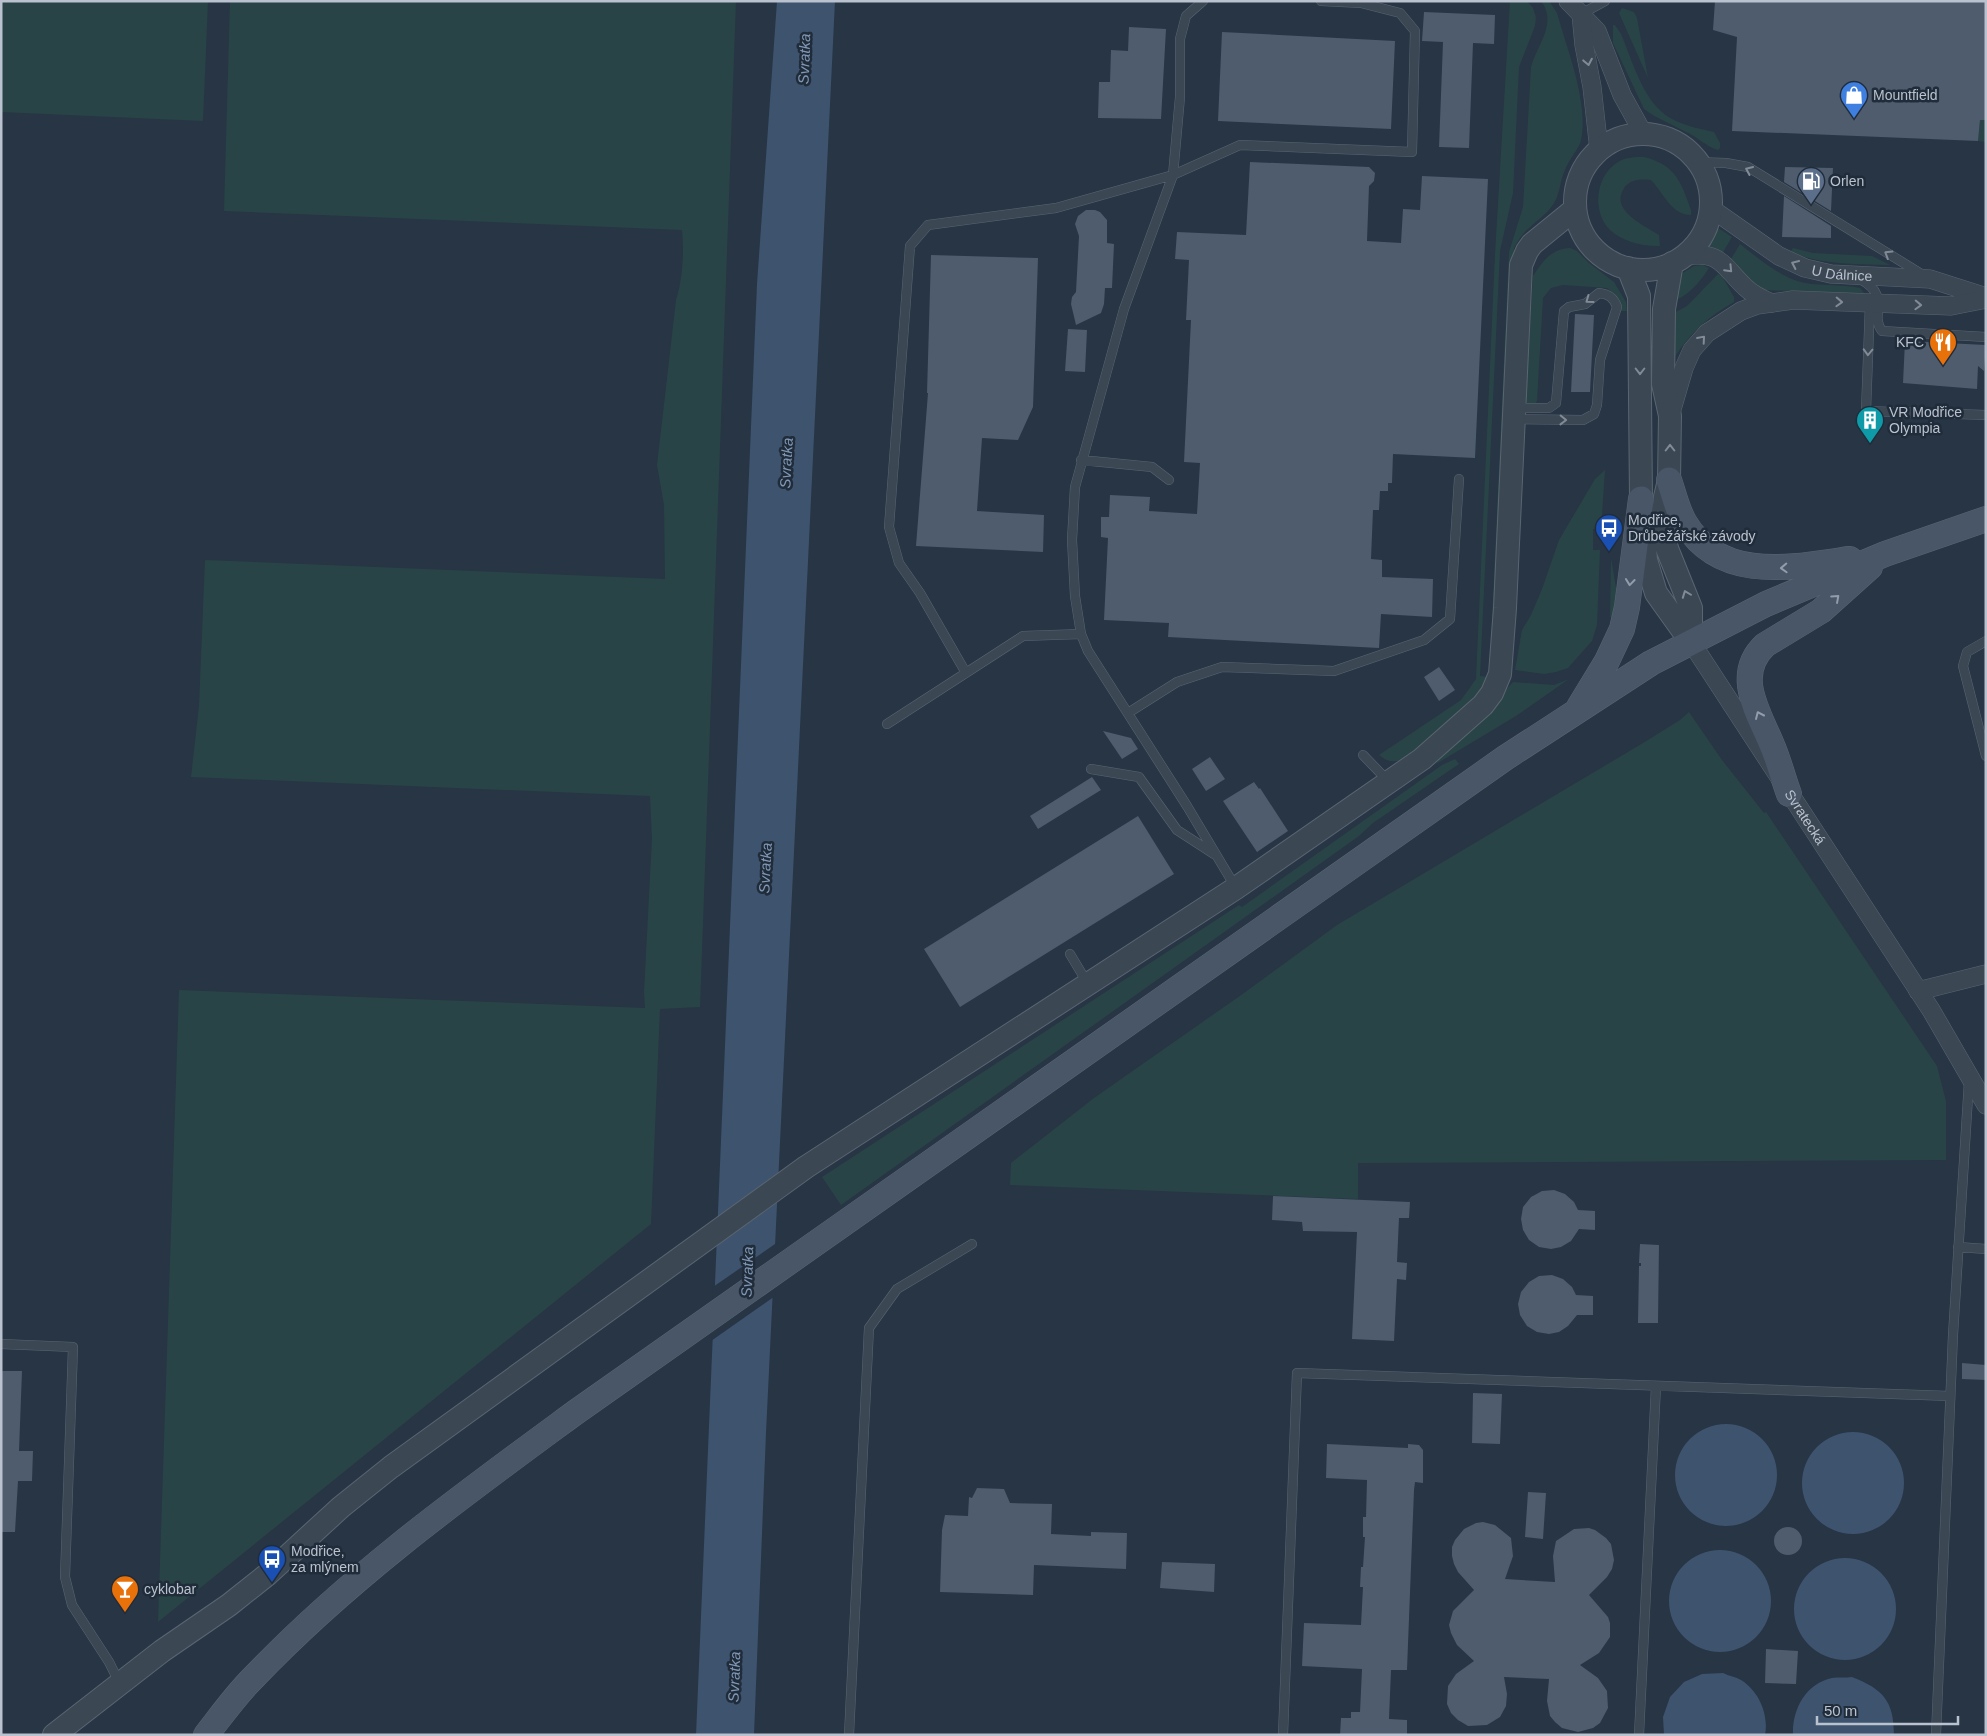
<svg xmlns="http://www.w3.org/2000/svg" width="1987" height="1736" font-family="Arial,sans-serif">
<style>
.green{fill:#294446}
.water{fill:#3d536e}
.pier{fill:#273545}
.building{fill:#4e5c6e}
.lines{fill:none;stroke-linecap:round;stroke-linejoin:round}
.service-casing{stroke:#5a6572;stroke-width:10}
.minor-casing{stroke:#5a6572;stroke-width:19}
.tertiary-casing{stroke:#5a6572;stroke-width:24}
.secondary-casing{stroke:#5a6572;stroke-width:26}
.service{stroke:#3c4754;stroke-width:9}
.minor{stroke:#3c4754;stroke-width:18}
.tertiary{stroke:#3c4754;stroke-width:22}
.secondary{stroke:#495667;stroke-width:25}
.oneway{stroke:#818b97}
.oneway2{stroke:#929caa}
.labels{text-anchor:middle;dominant-baseline:central;stroke-width:5;stroke-linejoin:round;paint-order:stroke}
.poi-label{font-size:14px;fill:#b9c2ce;stroke:#202c3a;text-anchor:start}
.street-label{font-size:14px;fill:#b9c2ce;stroke:#202c3a}
.water-label{font-size:15px;font-style:italic;fill:#8098b5;stroke:#202c3a}
</style>
<rect width="100%" height="100%" fill="#273545"/>
<path class="green" d="M1 1H208L203 121 1 112Z
M230 1H736L700 1007 660 1009 651 1224 158 1622 179 990 645 1008 644 992 652 838 650 796 191 777 199 706 205 560 665 579 664 505 657 465 676 300C683 279 684 251 682 230L224 211Z
M1510 1H1527L1533 8 1536 17 1535 26 1519 67 1513 193 1500 251 1480 676 1490 677C1467 711 1435 734 1404 759 1394 763 1387 762 1379 755L1461 700 1476 679 1495 254Z
M1541 1H1549L1557 13C1567 49 1589 104 1581 140 1580 147 1568 161 1565 170 1560 180 1560 194 1554 203 1543 221 1525 225 1514 248L1496 617 1490 663 1509 252 1523 207 1531 67C1537 45 1558 23 1541 1Z
M1622 8 1634 12 1637 18 1648 78 1619 13Z
M1613 25H1615L1621 34C1634 64 1644 107 1676 121 1689 127 1701 129 1714 132L1720 143V148L1718 150C1705 146 1698 137 1686 132 1672 124 1657 119 1644 109L1613 43Z
M1980 120H1986V142L1978 141Z
M1644 157C1676 165 1681 182 1691 210V215C1671 215 1663 192 1651 180 1640 179 1629 179 1623 190 1611 211 1645 226 1659 235L1660 246C1644 247 1621 241 1610 230 1591 211 1596 175 1618 162 1626 157 1635 157 1644 157Z
M1718 228 1732 237 1722 254 1706 247Z
M1740 244C1759 259 1781 278 1805 283 1823 286 1842 284 1860 288L1865 294 1764 290 1750 283 1731 259Z
M1570 248 1577 251 1589 263 1614 282 1626 302 1627 311H1620L1618 298 1607 288 1563 285 1551 288 1543 298 1537 401 1535 404 1529 405 1525 400 1533 276C1543 261 1551 249 1570 248Z
M1793 248 1813 253 1872 256 1890 265C1855 264 1822 265 1790 252Z
M1703 265 1709 268C1699 284 1688 295 1671 303L1678 276 1694 266Z
M1718 274 1722 276 1734 297V302C1709 316 1690 333 1674 358L1670 315 1687 306Z
M1605 470 1601 529H1593V550H1600L1597 625 1592 641 1568 668 1556 672 1544 674 1515 670 1522 630 1531 615 1542 589 1559 540 1595 479Z
M1611 558 1619 606 1617 619 1610 617Z
M1569 679 1516 716 1436 764 1441 756 1513 682 1554 685Z
M1689 712 1722 760 1764 813 1766 812 1937 1066 1946 1101V1160L1358 1163V1199L1010 1185 1011 1163 1094 1098 1244 993 1337 925 1643 743 1680 720Z
M1455 759 1459 764 1373 823 1359 836 841 1205 822 1177 1239 905 1242 907 1442 765Z"/>
<path class="water" d="M777 1H835L766 1433 754 1735H696L757 284Z
M1675 1475a51 51 0 1 1 102 0a51 51 0 1 1-102 0Z
M1802 1483a51 51 0 1 1 102 0a51 51 0 1 1-102 0Z
M1669 1601a51 51 0 1 1 102 0a51 51 0 1 1-102 0Z
M1794 1609a51 51 0 1 1 102 0a51 51 0 1 1-102 0Z
M1723 1673C1729 1676 1736 1677 1741 1680 1759 1691 1769 1715 1765 1735H1664L1663 1717 1670 1697 1684 1682 1702 1674Z
M1852 1677C1883 1689 1894 1701 1894 1735H1793C1792 1710 1805 1684 1832 1678 1838 1677 1846 1678 1852 1677Z"/>
<path class="pier" d="M778 1242 775 1296 711 1341 713 1287Z"/>
<path class="building" d="M1715 1H1986V120H1980L1978 141 1732 131 1737 37 1713 30Z
M1424 12 1495 15 1494 44 1473 43 1469 148 1439 147 1443 42 1422 41Z
M1129 27 1166 29 1161 119 1098 118 1099 82H1110L1111 50 1128 51Z
M1222 32 1395 41 1391 129 1218 121Z
M1250 162 1369 167 1375 173 1374 181 1369 186 1367 241 1401 243 1403 209 1420 210 1422 176 1488 179 1475 458 1393 454 1392 483H1388V491H1380L1379 510H1373L1371 559 1382 560V577L1433 579 1432 617 1381 614 1379 648 1168 637 1169 623 1104 620 1108 538 1101 537V517H1109L1110 495 1150 497 1149 511 1197 514 1200 463 1184 462 1191 320H1186L1189 260 1175 259 1177 232 1246 235Z
M1785 167 1833 168 1831 211 1784 182Z
M1784 196 1831 226V238L1782 237Z
M1086 210H1095L1100 212 1107 220V243L1114 244 1112 288H1105L1104 304 1101 313 1076 325 1071 304 1072 297 1076 292 1079 236 1075 224 1078 216Z
M931 255 1038 258 1033 407 1018 440 982 438 977 511 1044 515 1043 552 916 546 928 393H927Z
M1575 314 1594 315 1590 392H1571Z
M1068 329 1087 330 1085 372 1065 371Z
M1905 341 1986 345 1984 371 1978 366 1977 389 1903 383Z
M1439 667 1455 690 1439 701 1424 677Z
M1103 731 1131 738 1138 749 1122 759Z
M1210 757 1225 779 1206 791 1192 769Z
M1092 777 1101 790 1038 829 1030 816Z
M1254 782 1259 789 1260 788 1288 831 1257 852 1223 801Z
M1138 816 1174 874 960 1007 924 949Z
M1554 1190 1565 1194 1574 1202 1578 1210 1595 1211V1230L1579 1229 1571 1241 1561 1247 1551 1249 1539 1247 1529 1240 1523 1230 1521 1219 1523 1207 1531 1197 1542 1191Z
M1273 1196 1410 1202 1409 1218H1399L1397 1262 1407 1263 1406 1280 1397 1279 1394 1341 1352 1339 1357 1232 1303 1231 1302 1222 1272 1220Z
M1640 1244 1659 1245 1658 1323H1638L1639 1266H1641V1263H1639Z
M1552 1275 1563 1279 1572 1287 1576 1295 1593 1296V1315H1577L1568 1326 1559 1332 1549 1334 1537 1332 1527 1326 1520 1315 1518 1304 1521 1292 1529 1282 1539 1276Z
M1962 1363 1986 1365V1380L1962 1379Z
M1 1371H22L19 1451H33L32 1481H18L15 1532H1Z
M1473 1393 1502 1394 1500 1444 1472 1443Z
M1327 1444 1408 1448V1444L1419 1445 1423 1450V1483L1415 1482 1414 1490 1407 1670H1391L1389 1719 1407 1720V1735H1340L1341 1718H1351V1712H1360L1362 1669 1302 1666 1304 1623 1361 1625 1363 1587H1360L1361 1567H1363L1365 1537H1363V1517H1366L1367 1480 1326 1478Z
M977 1488 1004 1489 1010 1503 1052 1504 1051 1534 1091 1536V1532L1127 1533 1126 1569 1034 1565 1033 1595 940 1592 942 1530 945 1515 968 1516 969 1497 972 1498Z
M1528 1492 1546 1493 1543 1539 1525 1537Z
M1483 1522 1495 1525 1511 1538 1513 1556 1505 1579 1555 1582 1553 1556 1556 1541 1574 1529 1589 1528 1595 1530 1606 1538 1611 1544 1614 1560 1612 1569 1607 1577 1589 1595 1608 1617 1610 1623V1637L1599 1653 1580 1665 1598 1678 1607 1691 1608 1708 1600 1723 1593 1728 1578 1732 1562 1728 1555 1722 1550 1716 1547 1701 1549 1679 1504 1677 1507 1694 1506 1706 1500 1717 1487 1725 1468 1726 1458 1720 1451 1713 1447 1704 1448 1686 1456 1674 1474 1661 1457 1645 1451 1633 1449 1625 1453 1611 1474 1590 1458 1572 1454 1564 1452 1556V1547L1455 1540 1464 1529 1476 1523Z
M1774 1541a14 14 0 1 1 28 0a14 14 0 1 1-28 0Z
M1162 1562 1215 1564 1214 1592 1160 1588Z
M1766 1649 1798 1651 1796 1684 1765 1683Z"/>
<g class="lines">
<g class="service-casing">
<path id="service" d="M1581 14 1605 1
M1696 162 1726 163 1748 167 1923 275
M1860 279C1892 296 1869 314 1882 331L1986 337
M1870 303 1866 411 1986 415
M1514 419 1583 420 1594 414 1597 405 1600 360 1617 307C1614 298 1609 294 1599 293L1585 304 1569 307 1564 311 1556 403 1549 408H1515
M1081 460 1152 467 1169 480
M1986 641 1967 652 1963 666 1986 756
M966 673 920 593 899 563 889 527 910 246 928 225 1056 208 1173 175 1180 97V39L1186 16 1203 1
M1128 713 1177 682 1222 667 1334 671 1424 640 1450 619 1459 479
M887 724 1023 636 1081 634
M1363 755 1389 782
M1091 769 1139 777 1177 830 1214 854
M1236 888 1187 806 1088 651 1081 634 1075 596 1072 540 1075 487 1124 309 1173 175 1240 145 1412 152 1415 31 1400 13 1361 3 1321 1
M1070 954 1088 984
M1958 1247 1986 1249
M1 1344 73 1347 65 1577 72 1605 109 1662 120 1684
M849 1735 869 1328 897 1289 972 1244
M1283 1735 1297 1373 1950 1396
M1639 1735 1656 1386
M1936 1735 1953 1335 1969 1081"/>
</g>
<g class="minor-casing">
<g id="minor">
<path d="M1568 1 1597 31 1622 95 1643 133"/>
<path d="M1581 14 1584 45 1592 87 1599 150"/>
<path id="s1" d="M1712 209 1779 256 1805 268 1831 274 1930 279 1986 297"/>
<path d="M1685 256C1721 251 1722 265 1745 287 1753 295 1762 299 1772 303"/>
<path d="M1670 416 1684 368 1692 350 1707 333 1741 311 1757 305 1793 300 1951 306 1986 299"/>
<path id="s2" d="M1691 642 1931 1010 1986 1105"/>
<path d="M1918 991 1986 974"/>
</g>
</g>
<g class="tertiary-casing">
<path id="tertiary" d="M1575 202a68 68 0 1 1 136 0a68 68 0 1 1-136 0Z
M1672 263 1664 309 1663 384 1670 416 1669 480 1665 497 1662 522 1663 536 1668 551 1691 608V642
M1628 268 1639 296 1641 499 1646 560 1656 593 1691 642
M54 1735 162 1651 229 1605 268 1574 341 1507 391 1467 806 1167 1236 888 1422 759 1483 705 1492 693 1500 674 1505 608 1521 265 1527 251 1532 244 1575 209"/>
</g>
<g class="secondary-casing">
<path id="secondary" d="M1669 480C1674 494 1677 510 1685 523 1721 583 1792 567 1850 559
M1579 707 1607 661 1622 629 1627 607 1641 499
M1789 794C1783 778 1779 761 1772 745 1759 713 1733 675 1765 645L1821 611 1870 567
M206 1735C221 1716 235 1696 252 1679 349 1577 463 1495 576 1412L1505 758 1651 663 1766 604 1885 554 1986 519"/>
</g>
<use href="#service" class="service"/>
<use href="#minor" class="minor"/>
<use href="#tertiary" class="tertiary"/>
<use href="#secondary" class="secondary"/>
</g>
<defs><path id="oneway-chevron" d="M-2-3.5L2.5 0L-2 3.5" fill="none" stroke-width="1.6" stroke-linecap="round" stroke-linejoin="round" transform="scale(1.25)"/></defs>
<g class="oneway">
<use href="#oneway-chevron" transform="translate(1588 62) rotate(79)"/>
<use href="#oneway-chevron" transform="translate(1749 170) rotate(-156)"/>
<use href="#oneway-chevron" transform="translate(1888 254) rotate(-148)"/>
<use href="#oneway-chevron" transform="translate(1795 264) rotate(-155)"/>
<use href="#oneway-chevron" transform="translate(1729 269) rotate(46)"/>
<use href="#oneway-chevron" transform="translate(1589 300) rotate(144)"/>
<use href="#oneway-chevron" transform="translate(1839 302) rotate(2)"/>
<use href="#oneway-chevron" transform="translate(1918 305) rotate(2)"/>
<use href="#oneway-chevron" transform="translate(1702 339) rotate(-49)"/>
<use href="#oneway-chevron" transform="translate(1868 352) rotate(92)"/>
<use href="#oneway-chevron" transform="translate(1640 371) rotate(90)"/>
<use href="#oneway-chevron" transform="translate(1563 420) rotate(1)"/>
<use href="#oneway-chevron" transform="translate(1670 448) rotate(-90)"/>
<use href="#oneway-chevron" transform="translate(1686 594) rotate(-111)"/>
</g>
<g class="oneway2">
<use href="#oneway-chevron" transform="translate(1784 568) rotate(178)"/>
<use href="#oneway-chevron" transform="translate(1630 582) rotate(96)"/>
<use href="#oneway-chevron" transform="translate(1836 598) rotate(-42)"/>
<use href="#oneway-chevron" transform="translate(1759 715) rotate(-114)"/>
</g>
<defs>
<g id="shop-pin" transform="scale(1.4375)"><path d="M0 17L-7.5 6A9.5 9.5 0 1 1 7.5 6Z" fill="#3f7fe0" stroke="#202c3a"/><path d="M-5-2.5h2.3a2.7 3.5 0 0 1 5.4 0H5L5.5 6h-11ZM-1.5-2.5h3a1.5 2.3 0 0 0-3 0Z" fill="#fff"/></g>
<g id="fuel-pin" transform="scale(1.4375)"><path d="M0 17L-7.5 6A9.5 9.5 0 1 1 7.5 6Z" fill="#5c6f8a" stroke="#202c3a"/><path d="M-5.5-6h7V0h2V4h1.3V-2.5L3-4.5l.8-.8L6-3V5H2.5V1h-1V6h-7ZM-4.2-4.7v3.2H.2V-4.7Z" fill="#fff"/></g>
<g id="restaurant-pin" transform="scale(1.4375)"><path d="M0 17L-7.5 6A9.5 9.5 0 1 1 7.5 6Z" fill="#e8710a" stroke="#202c3a"/><path d="M-5-6h1v4h1v-4h1v4h1v-4h1v5L-1.5 .5V6h-2V.5L-5-1ZM5-6V6H3V1.5H1.5Q1.5-4 5-6Z" fill="#fff"/></g>
<g id="building-pin" transform="scale(1.4375)"><path d="M0 17L-7.5 6A9.5 9.5 0 1 1 7.5 6Z" fill="#0f9aa8" stroke="#202c3a"/><path d="M-4-6H4V6H1V3H-1V6H-4ZM-2.5-4.3h1.7v1.8h-1.7ZM.8-4.3h1.7v1.8H.8ZM-2.5-1h1.7V.8h-1.7ZM.8-1h1.7V.8H.8Z" fill="#fff"/></g>
<g id="bus-pin" transform="scale(1.4375)"><path d="M0 17L-7.5 6A9.5 9.5 0 1 1 7.5 6Z" fill="#1a4fb4" stroke="#202c3a"/><path d="M-5-6H5V4H4V6H2V4H-2V6H-4V4H-5ZM-3.5-4V0h7V-4ZM-3.5 1.2v1.5H-2V1.2ZM2 1.2v1.5H3.5V1.2Z" fill="#fff"/></g>
<g id="bar-pin" transform="scale(1.4375)"><path d="M0 17L-7.5 6A9.5 9.5 0 1 1 7.5 6Z" fill="#e8710a" stroke="#202c3a"/><path d="M-6-5H6L.8 .8V4.5H3.5V6h-7V4.5H-.8V.8Z" fill="#fff"/></g>
</defs>
<g fill-rule="evenodd">
<use href="#shop-pin" x="1854" y="95"/>
<use href="#fuel-pin" x="1811" y="181"/>
<use href="#restaurant-pin" x="1943" y="342"/>
<use href="#building-pin" x="1870" y="420"/>
<use href="#bus-pin" x="1609" y="528"/>
<use href="#bus-pin" x="272" y="1559"/>
<use href="#bar-pin" x="125" y="1589"/>
</g>
<g class="labels">
<g class="poi-label">
<text x="1873" y="95">Mountfield</text>
<text x="1830" y="181">Orlen</text>
<text x="1924" y="342" text-anchor="end">KFC</text>
<text x="1889" y="412">VR Modřice<tspan x="1889" dy="16">Olympia</tspan></text>
<text x="1628" y="520">Modřice,<tspan x="1628" dy="16">Drůbežářské závody</tspan></text>
<text x="291" y="1551">Modřice,<tspan x="291" dy="16">za mlýnem</tspan></text>
<text x="144" y="1589">cyklobar</text>
</g>
<g class="street-label">
<text stroke="none"><textPath href="#s1" startOffset="148">U Dálnice</textPath></text>
<text stroke="none"><textPath href="#s2" startOffset="209">Svratecká</textPath></text>
</g>
<g class="water-label">
<text transform="translate(804 59) rotate(-88)">Svratka</text>
<text transform="translate(786 463) rotate(-87)">Svratka</text>
<text transform="translate(765 868) rotate(-87)">Svratka</text>
<text transform="translate(747 1272) rotate(-88)">Svratka</text>
<text transform="translate(734 1677) rotate(-88)">Svratka</text>
</g>
</g>
<rect width="1987" height="1736" fill="none" stroke="#b9c2ce" stroke-width="5"/>
<path d="M1817 1716v8h141v-8" fill="none" stroke="#b9c2ce" stroke-width="2.5"/>
<text x="1824" y="1716" font-size="15" fill="#b9c2ce" stroke="#202c3a" stroke-width="4" paint-order="stroke">50 m</text>
</svg>
